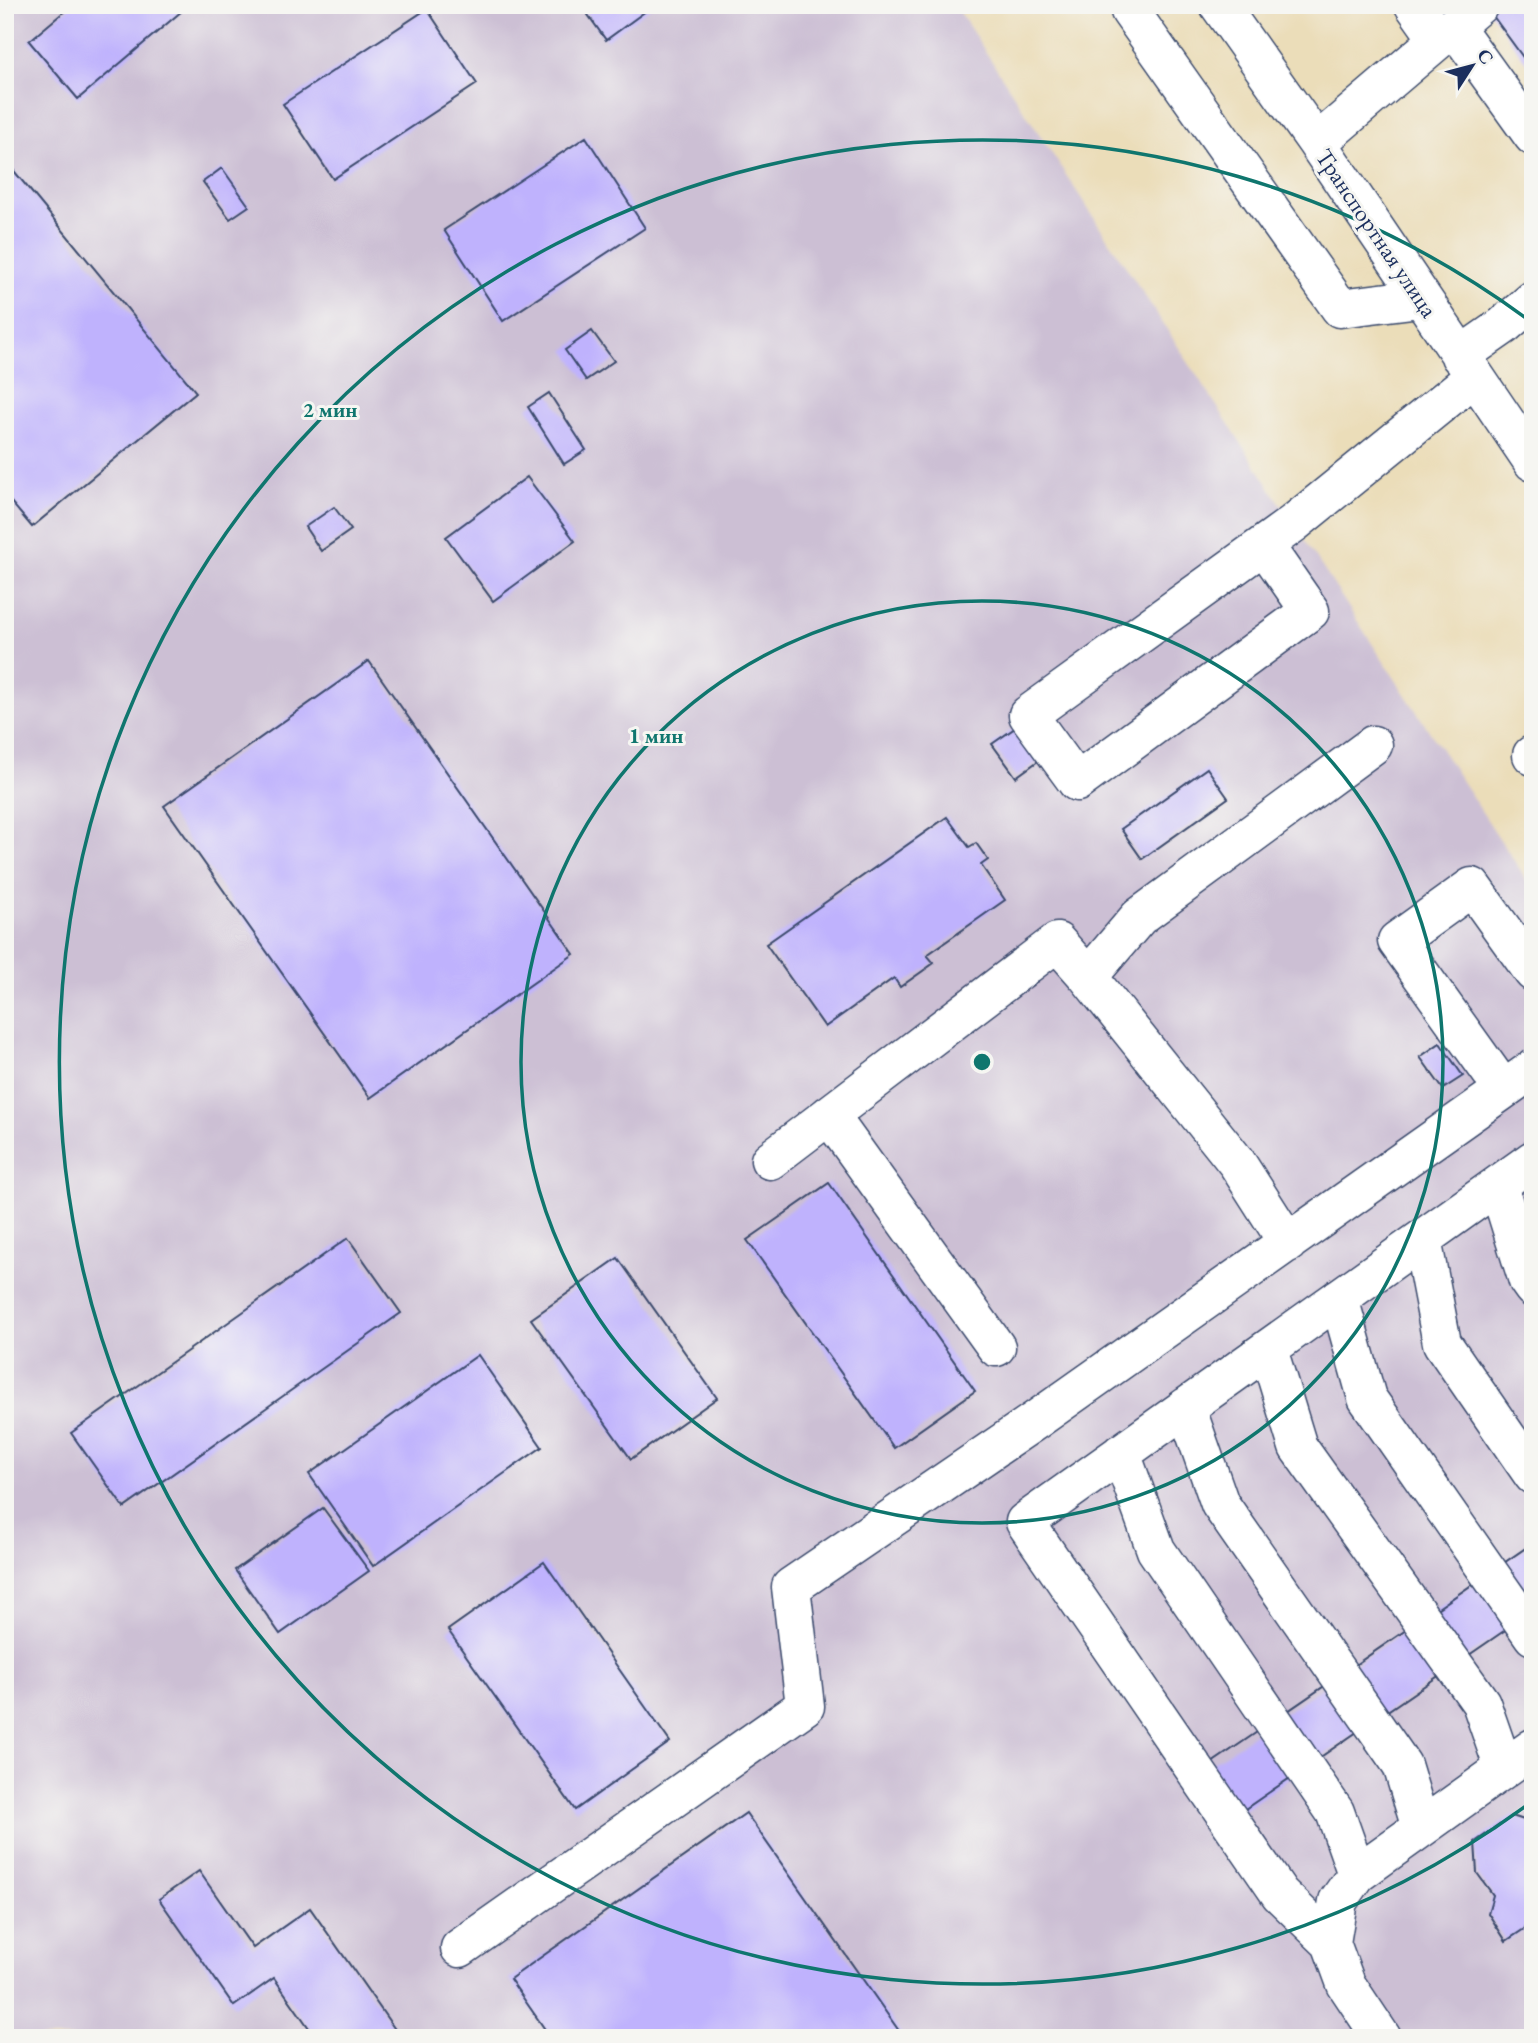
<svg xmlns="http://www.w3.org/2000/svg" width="1538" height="2043" font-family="'EB Garamond',serif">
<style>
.industrial{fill:#ccbfd4}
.building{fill:#bfb2fd}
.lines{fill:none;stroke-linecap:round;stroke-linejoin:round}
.minor-casing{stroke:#3a496c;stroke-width:41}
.minor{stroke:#fff;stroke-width:38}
.ring{fill:none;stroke:#0f766e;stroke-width:3.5}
.labels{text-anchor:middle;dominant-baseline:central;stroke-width:6;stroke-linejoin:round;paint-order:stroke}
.street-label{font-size:24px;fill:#1b2f5e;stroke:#f6f6f2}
.centre{fill:#0f766e;stroke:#f6f6f2;stroke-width:3.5}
.ring-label{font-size:21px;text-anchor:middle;font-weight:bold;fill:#0f766e;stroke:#f6f6f2;stroke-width:6;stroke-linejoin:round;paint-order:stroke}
</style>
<rect width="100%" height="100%" fill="#f6f6f2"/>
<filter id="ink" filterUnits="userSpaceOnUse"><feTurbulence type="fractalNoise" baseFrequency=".0143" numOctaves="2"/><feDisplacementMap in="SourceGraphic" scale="14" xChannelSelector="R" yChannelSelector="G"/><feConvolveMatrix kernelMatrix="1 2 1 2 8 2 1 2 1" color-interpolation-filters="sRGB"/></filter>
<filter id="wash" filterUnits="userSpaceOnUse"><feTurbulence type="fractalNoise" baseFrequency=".00686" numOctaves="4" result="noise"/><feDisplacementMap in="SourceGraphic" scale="28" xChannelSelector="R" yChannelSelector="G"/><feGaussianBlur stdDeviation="1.57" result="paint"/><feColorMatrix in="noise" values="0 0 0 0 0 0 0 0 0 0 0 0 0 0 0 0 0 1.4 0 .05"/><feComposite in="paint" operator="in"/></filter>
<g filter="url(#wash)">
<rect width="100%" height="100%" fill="#ebddb9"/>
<path class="industrial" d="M5 5H955L1533 890V2035L1529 2038H5Z"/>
<g id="blocks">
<path class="building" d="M72 5H189L78 99 29 41Z
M581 5H654L606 40Z
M1485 5H1533V71Z
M427 9 477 84 333 179 283 104Z
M586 137 645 228 503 321 444 230Z
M5 160 196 392 32 527 5 495Z
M222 168 249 206 230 219 203 182Z
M592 331 614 361 586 380 565 350Z
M549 393 586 450 564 464 528 407Z
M527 477 575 541 493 601 446 537Z
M334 507 351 530 321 551 305 527Z
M369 661 574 954 370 1098 164 806Z
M1015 728 1038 761 1016 777 992 744Z
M1207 768 1228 798 1142 859 1121 829Z
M947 817 969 847 976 843 988 860 981 865 1005 900 927 955 934 963 900 987 894 978 825 1027 766 944Z
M1440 1043 1463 1076 1443 1089 1420 1057Z
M829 1183 975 1391 894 1448 747 1240Z
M348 1238 401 1313 124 1508 71 1433Z
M618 1258 717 1398 631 1459 531 1319Z
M478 1355 542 1447 373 1566 309 1474Z
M323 1508 369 1571 280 1634 235 1570Z
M1533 1543V1611L1242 1811 1209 1765Z
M544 1562 670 1742 575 1810 448 1630Z
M746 1813 904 2038H551L510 1979Z
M1512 1816 1533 1823V1923L1506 1941 1488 1913 1493 1895 1477 1873 1475 1842Z
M199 1871 253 1948 310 1908 401 2038H316L274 1978 234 2006 159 1899Z"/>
</g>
</g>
<g filter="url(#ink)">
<use href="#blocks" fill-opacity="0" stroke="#3a496c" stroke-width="2"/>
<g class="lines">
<g class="minor-casing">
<path id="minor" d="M1135 5 1130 11 1340 308 1420 298
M1219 5 1317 143 1533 462
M1414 5 1438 39
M1454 26 1533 136
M1317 143 1479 5
M1460 356 1503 326 1533 300
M1264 545 1310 611 1077 782 1028 715 1294 523 1474 377
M1532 755 1533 756
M1088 977 1139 917 1373 745
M1503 1089 1397 941 1472 887 1533 972
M829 1115 996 1347
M770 1160 1057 942 1088 977 1237 1163 1288 1243
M1498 1185 1528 1281 1533 1288
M1422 1239 1442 1343 1533 1475
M1339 1298 1367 1398 1533 1636
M1268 1349 1298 1447 1481 1703 1504 1769
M1186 1407 1220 1504 1402 1765 1421 1828
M1121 1453 1156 1550 1335 1812 1357 1874
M1331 1943 1280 1894 1025 1522 1533 1160
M460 1948 805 1706 791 1587 1036 1420 1533 1069
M1382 2038 1346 1984 1331 1943 1338 1901 1357 1874 1533 1748"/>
</g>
<use href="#minor" class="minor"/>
</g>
</g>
<g class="ring">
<circle cx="982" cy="1062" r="461"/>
<path d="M1530 1803A922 922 0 1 1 1530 321"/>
</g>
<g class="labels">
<g class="street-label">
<text transform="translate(1377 233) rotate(56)">Транспортная улица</text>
</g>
</g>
<circle cx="982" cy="1062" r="10" class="centre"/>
<g class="ring-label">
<text x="330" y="417">2 мин</text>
<text x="656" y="743">1 мин</text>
</g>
<rect width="1538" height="2043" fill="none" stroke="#f6f6f2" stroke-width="28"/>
<g transform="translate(1472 66) rotate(54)" stroke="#f6f6f2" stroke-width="5" paint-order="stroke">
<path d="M0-5L12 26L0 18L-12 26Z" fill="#1b2f5e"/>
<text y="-10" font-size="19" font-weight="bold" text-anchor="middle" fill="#1b2f5e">С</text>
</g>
</svg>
